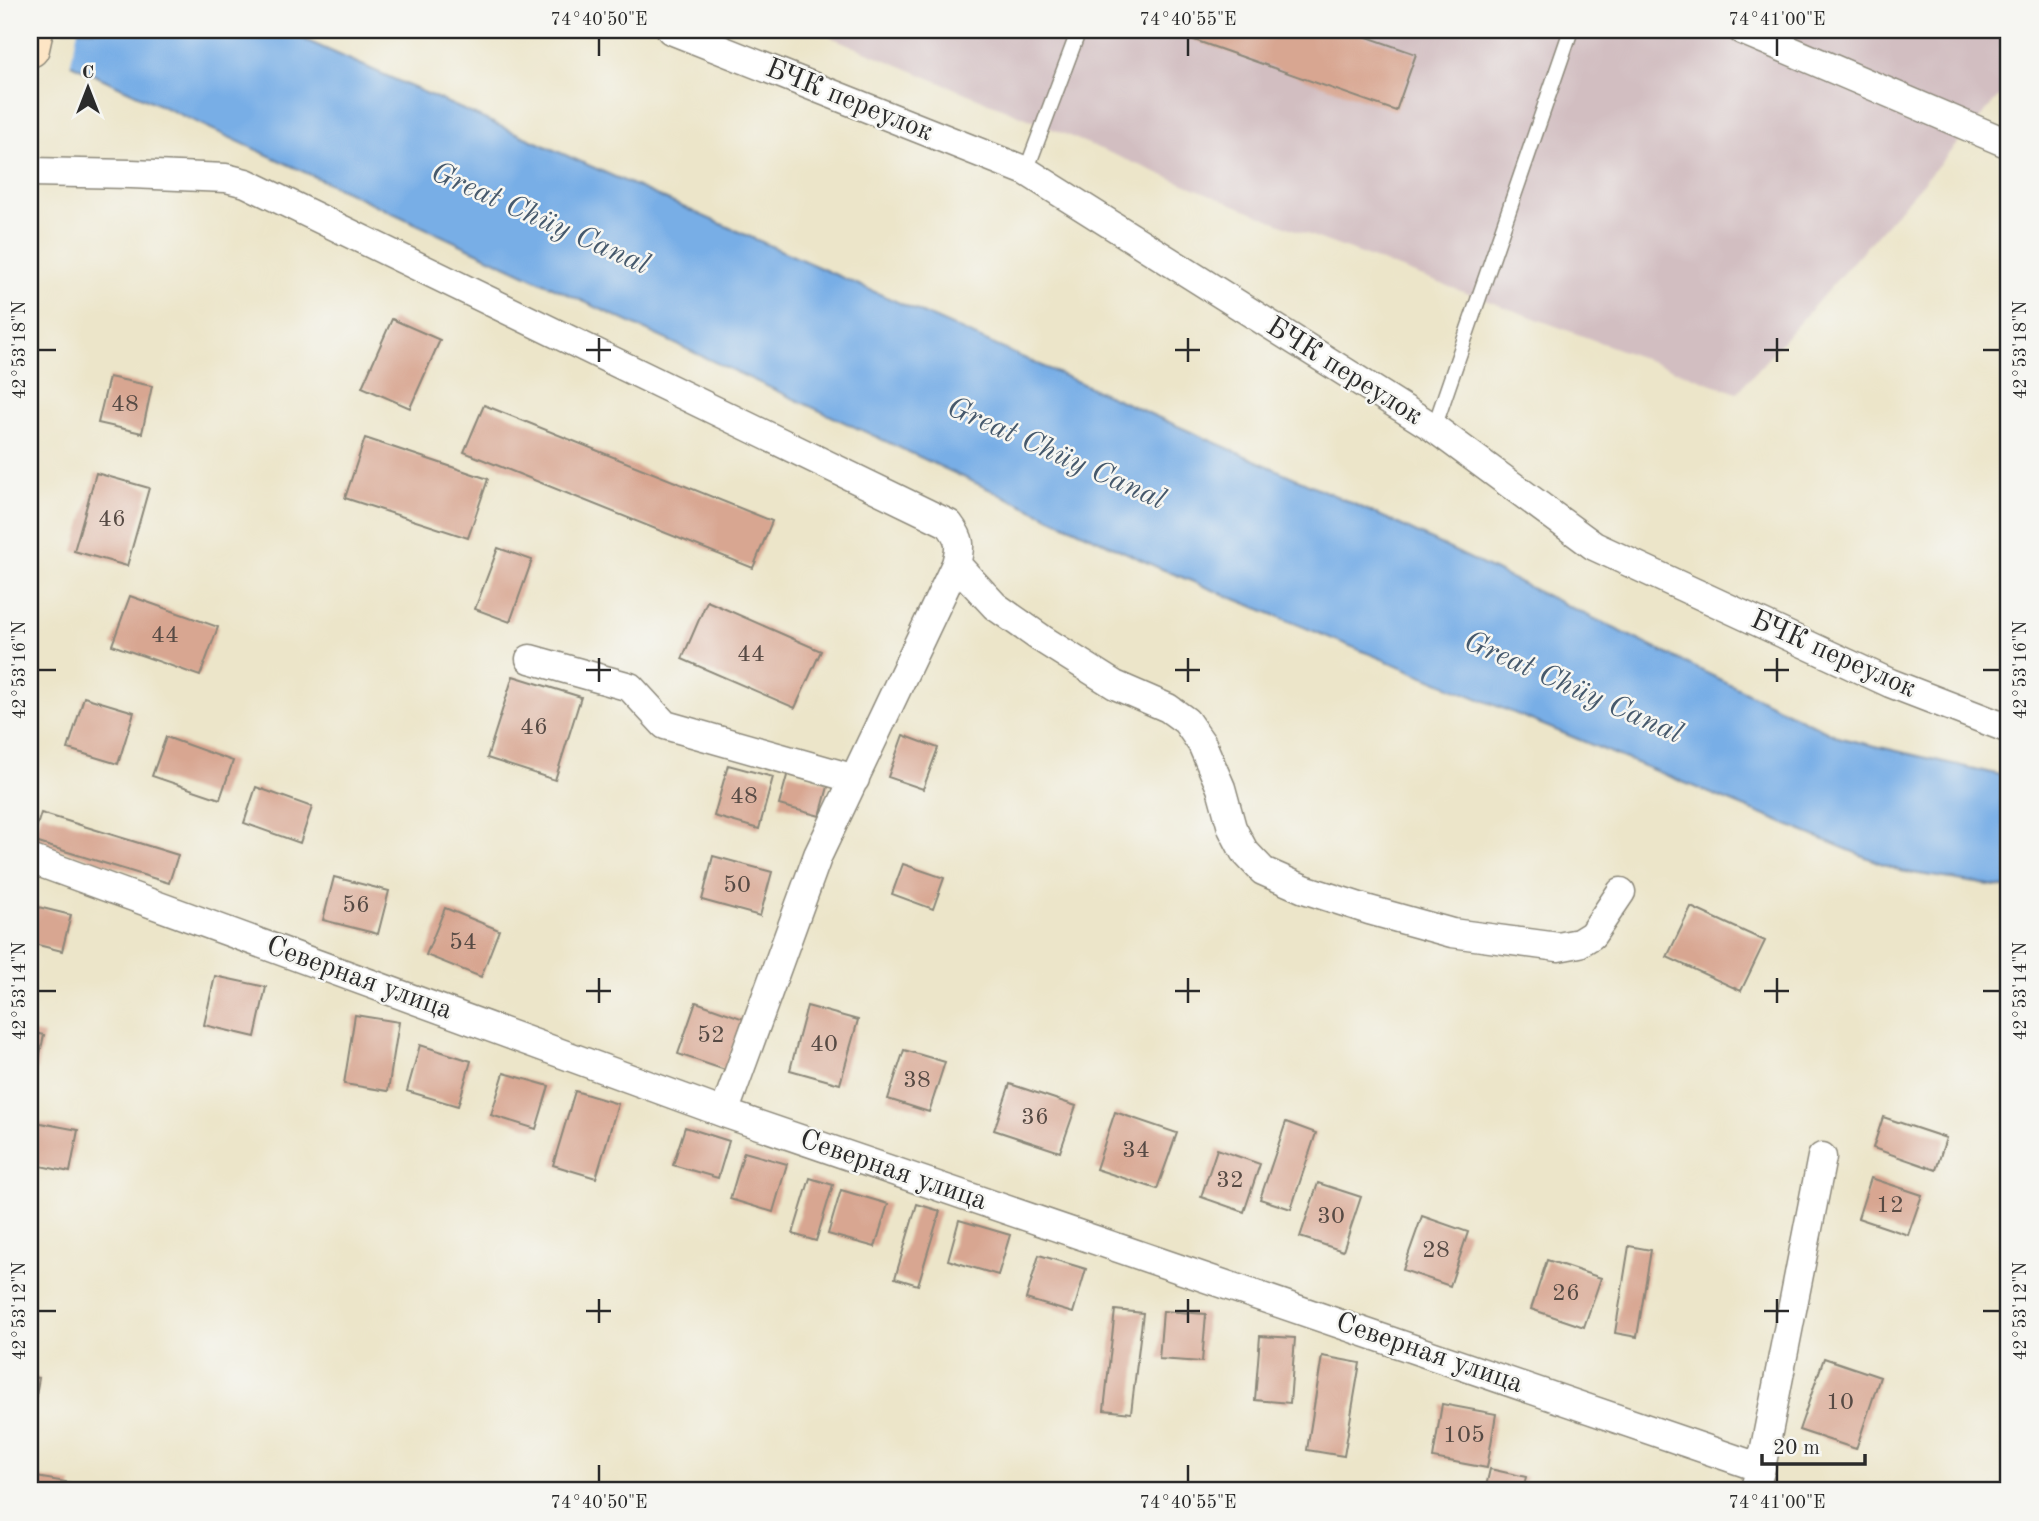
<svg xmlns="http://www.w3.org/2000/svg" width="2039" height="1521" font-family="'Old Standard TT',serif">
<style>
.industrial{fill:#d2bec1}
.water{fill:#78aee6;stroke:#526c88;stroke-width:2}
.pier{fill:#ece5c9}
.building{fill:#d8a691}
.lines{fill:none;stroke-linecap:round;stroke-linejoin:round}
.lane-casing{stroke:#8c887a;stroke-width:17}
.street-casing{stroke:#8c887a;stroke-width:31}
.secondary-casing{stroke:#8c887a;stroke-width:41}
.lane{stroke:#fff;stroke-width:14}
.street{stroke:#fff;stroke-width:28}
.secondary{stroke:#fde5c5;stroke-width:38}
.ticks{fill:none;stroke:#2b2b2b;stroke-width:2.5}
.labels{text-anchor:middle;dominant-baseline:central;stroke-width:5;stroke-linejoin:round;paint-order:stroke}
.number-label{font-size:24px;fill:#564a44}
.street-label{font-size:28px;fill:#2b2b2b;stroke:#f6f6f2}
.water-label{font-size:30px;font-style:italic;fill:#46596c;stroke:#f6f6f2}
.neatline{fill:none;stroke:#2b2b2b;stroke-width:2.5}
.ticks-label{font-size:18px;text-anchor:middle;fill:#2b2b2b}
</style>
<rect width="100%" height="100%" fill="#f6f6f2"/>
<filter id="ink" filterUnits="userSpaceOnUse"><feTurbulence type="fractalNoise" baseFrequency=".0143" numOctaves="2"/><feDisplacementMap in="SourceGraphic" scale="14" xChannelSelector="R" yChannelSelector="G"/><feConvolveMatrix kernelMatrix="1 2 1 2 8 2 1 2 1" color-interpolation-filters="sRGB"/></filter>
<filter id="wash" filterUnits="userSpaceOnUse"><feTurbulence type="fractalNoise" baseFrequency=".00686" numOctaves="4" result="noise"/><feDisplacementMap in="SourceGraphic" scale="28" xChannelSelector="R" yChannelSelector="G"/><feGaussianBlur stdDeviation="1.57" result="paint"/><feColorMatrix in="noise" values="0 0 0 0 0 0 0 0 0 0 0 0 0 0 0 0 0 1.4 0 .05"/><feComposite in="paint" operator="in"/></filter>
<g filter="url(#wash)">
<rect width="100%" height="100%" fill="#ece5c9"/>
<path class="industrial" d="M814 30H2009V85L1737 393 1293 229Z"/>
<path class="water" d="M30 30H283L1390 520 1841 738 2009 777V888L1900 871 1157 567 30 45Z"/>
<path class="pier" d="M30 30H78L70 67 30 48Z"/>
<g id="blocks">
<path class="building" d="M1166 30H1347L1416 54 1396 111Z
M392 319 440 340 410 408 362 387Z
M109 377 152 386 142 433 98 423Z
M484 405 772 521 753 568 464 452Z
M365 438 488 479 468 538 345 498Z
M96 473 149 488 127 566 74 551Z
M498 548 532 560 510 622 475 609Z
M130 596 218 627 200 676 112 645Z
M707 601 821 651 795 708 682 659Z
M513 676 581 697 555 780 487 758Z
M84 697 134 712 118 764 68 749Z
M903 735 938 748 923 789 888 777Z
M166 737 233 761 220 799 152 776Z
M728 765 773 777 759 829 714 816Z
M788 772 829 783 820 816 779 805Z
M256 787 312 807 300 843 244 823Z
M41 813 178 855 169 883 32 841Z
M713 856 772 872 760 916 702 900Z
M903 864 944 878 933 909 892 894Z
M334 877 389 891 378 934 323 920Z
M30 905 71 915 62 951 30 943Z
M1691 907 1765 941 1741 991 1667 957Z
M445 908 499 930 481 977 426 955Z
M215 976 266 987 255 1037 204 1025Z
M696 1002 744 1019 725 1070 678 1054Z
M807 1006 858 1020 840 1084 790 1070Z
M355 1015 399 1022 388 1091 344 1084Z
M30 1032 44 1035 34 1081 30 1080Z
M420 1045 471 1061 458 1106 407 1091Z
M904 1050 945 1062 929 1112 888 1099Z
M504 1073 549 1086 536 1129 491 1115Z
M1010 1084 1076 1106 1060 1152 994 1130Z
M575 1091 618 1104 596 1178 553 1165Z
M1115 1112 1177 1133 1157 1189 1096 1169Z
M1883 1117 1946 1138 1936 1170 1873 1148Z
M30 1121 78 1130 70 1172 30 1164Z
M1286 1122 1316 1133 1291 1209 1260 1199Z
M685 1127 729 1141 718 1178 673 1165Z
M1217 1149 1260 1164 1244 1212 1201 1197Z
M744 1152 787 1164 773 1212 730 1199Z
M810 1178 833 1185 816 1241 793 1234Z
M1871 1178 1922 1195 1908 1235 1858 1218Z
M1318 1183 1361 1197 1343 1251 1300 1237Z
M841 1190 888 1204 875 1247 828 1234Z
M917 1204 940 1211 918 1285 895 1278Z
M1422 1216 1468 1232 1450 1286 1403 1270Z
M959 1220 1010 1235 998 1275 948 1260Z
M1629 1246 1651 1250 1637 1337 1615 1333Z
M1039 1255 1086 1269 1073 1313 1026 1299Z
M1547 1260 1601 1278 1584 1327 1531 1309Z
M1115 1310 1143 1313 1131 1413 1104 1410Z
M1163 1311 1206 1314 1202 1362 1159 1359Z
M1260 1336 1295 1338 1290 1403 1255 1400Z
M1322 1356 1360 1363 1344 1456 1307 1450Z
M1824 1358 1880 1377 1856 1449 1799 1430Z
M30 1377 39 1378 31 1425H30Z
M1442 1404 1496 1414 1487 1468 1433 1458Z
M1490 1469 1526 1477 1523 1491H1485Z
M30 1476 72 1483 70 1491H30Z"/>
</g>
</g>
<g filter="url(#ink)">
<use href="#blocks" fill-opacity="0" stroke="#8c887a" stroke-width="2"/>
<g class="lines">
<g class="lane-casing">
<path id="lane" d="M1026 171 1079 30
M1434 428 1571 30"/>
</g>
<g class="street-casing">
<path id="street" d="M671 30 1026 171 1434 428 1594 546 1890 683 2009 729
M1742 30 2009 144
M30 172 131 174 226 178 246 183 949 524C961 540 961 545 956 564L818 855 724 1113
M956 564 995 606 1042 639 1115 685 1168 708 1186 721 1202 744 1221 788 1232 828 1244 851 1263 871 1304 889 1369 910 1452 933 1558 947 1579 943 1592 935 1621 892
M530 659 630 687 665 725 855 779
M30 859 724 1113 1761 1468
M1754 1491 1761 1468 1822 1157"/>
</g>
<g class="secondary-casing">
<path id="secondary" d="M30 48 34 30"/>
</g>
<use href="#lane" class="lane"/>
<use href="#street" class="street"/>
<use href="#secondary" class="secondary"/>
</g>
</g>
<path class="ticks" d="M599 38V56M1188 38V56M1777 38V56M599 338V362M1188 338V362M1777 338V362M38 350H56M586 350H611M1175 350H1200M1764 350H1789M1983 350H2000M599 658V682M1188 658V682M1777 658V682M38 670H56M586 670H611M1175 670H1200M1764 670H1789M1983 670H2000M599 978V1003M1188 978V1003M1777 978V1003M38 991H56M586 991H611M1175 991H1200M1764 991H1789M1983 991H2000M599 1299V1323M1188 1299V1323M1777 1299V1323M38 1311H56M586 1311H611M1175 1311H1200M1764 1311H1789M1983 1311H2000M599 1465V1482M1188 1465V1482M1777 1465V1482"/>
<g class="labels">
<g class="number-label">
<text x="125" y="405">48</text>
<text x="112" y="520">46</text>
<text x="165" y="636">44</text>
<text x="751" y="655">44</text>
<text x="534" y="728">46</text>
<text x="744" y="797">48</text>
<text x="737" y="886">50</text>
<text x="356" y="906">56</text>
<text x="463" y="943">54</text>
<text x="711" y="1036">52</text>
<text x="824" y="1045">40</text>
<text x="917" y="1081">38</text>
<text x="1035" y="1118">36</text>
<text x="1136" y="1151">34</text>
<text x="1230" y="1181">32</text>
<text x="1890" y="1206">12</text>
<text x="1331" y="1217">30</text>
<text x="1436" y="1251">28</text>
<text x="1566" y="1294">26</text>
<text x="1840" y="1403">10</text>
<text x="1464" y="1436">105</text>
</g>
<g class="street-label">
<text transform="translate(849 101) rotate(22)">БЧК переулок</text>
<text transform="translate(1344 372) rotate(32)">БЧК переулок</text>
<text transform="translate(1833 655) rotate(24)">БЧК переулок</text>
<text transform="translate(359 979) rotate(20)">Северная улица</text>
<text transform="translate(893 1171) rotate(19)">Северная улица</text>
<text transform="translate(1429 1354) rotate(19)">Северная улица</text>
</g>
<g class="water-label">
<text transform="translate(540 219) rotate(24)">Great Chüy Canal</text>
<text transform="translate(1056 454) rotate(24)">Great Chüy Canal</text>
<text transform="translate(1573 688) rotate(24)">Great Chüy Canal</text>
</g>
</g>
<rect width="2039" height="1521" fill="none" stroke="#f6f6f2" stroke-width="77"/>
<g transform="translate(88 88)" stroke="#f6f6f2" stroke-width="5" paint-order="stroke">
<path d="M0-5L12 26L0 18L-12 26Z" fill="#2b2b2b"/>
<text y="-10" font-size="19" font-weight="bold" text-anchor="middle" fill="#2b2b2b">С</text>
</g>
<path d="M1762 1454v10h103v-10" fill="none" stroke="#2b2b2b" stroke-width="3.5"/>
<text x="1773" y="1454" font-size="21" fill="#2b2b2b" stroke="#f6f6f2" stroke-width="5" paint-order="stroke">20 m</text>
<rect x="38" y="38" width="1962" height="1444" class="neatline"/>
<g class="ticks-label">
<text x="599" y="25">74°40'50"E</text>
<text x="1188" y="25">74°40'55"E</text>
<text x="1777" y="25">74°41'00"E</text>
<text transform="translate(19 350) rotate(-90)" y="6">42°53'18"N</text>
<text transform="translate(2020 350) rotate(-90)" y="6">42°53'18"N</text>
<text transform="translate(19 670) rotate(-90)" y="6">42°53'16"N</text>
<text transform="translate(2020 670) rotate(-90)" y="6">42°53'16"N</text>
<text transform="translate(19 991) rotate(-90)" y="6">42°53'14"N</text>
<text transform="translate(2020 991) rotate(-90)" y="6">42°53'14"N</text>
<text transform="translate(19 1311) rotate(-90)" y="6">42°53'12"N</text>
<text transform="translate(2020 1311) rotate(-90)" y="6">42°53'12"N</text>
<text x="599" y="1508">74°40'50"E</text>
<text x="1188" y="1508">74°40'55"E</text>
<text x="1777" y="1508">74°41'00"E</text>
</g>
</svg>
